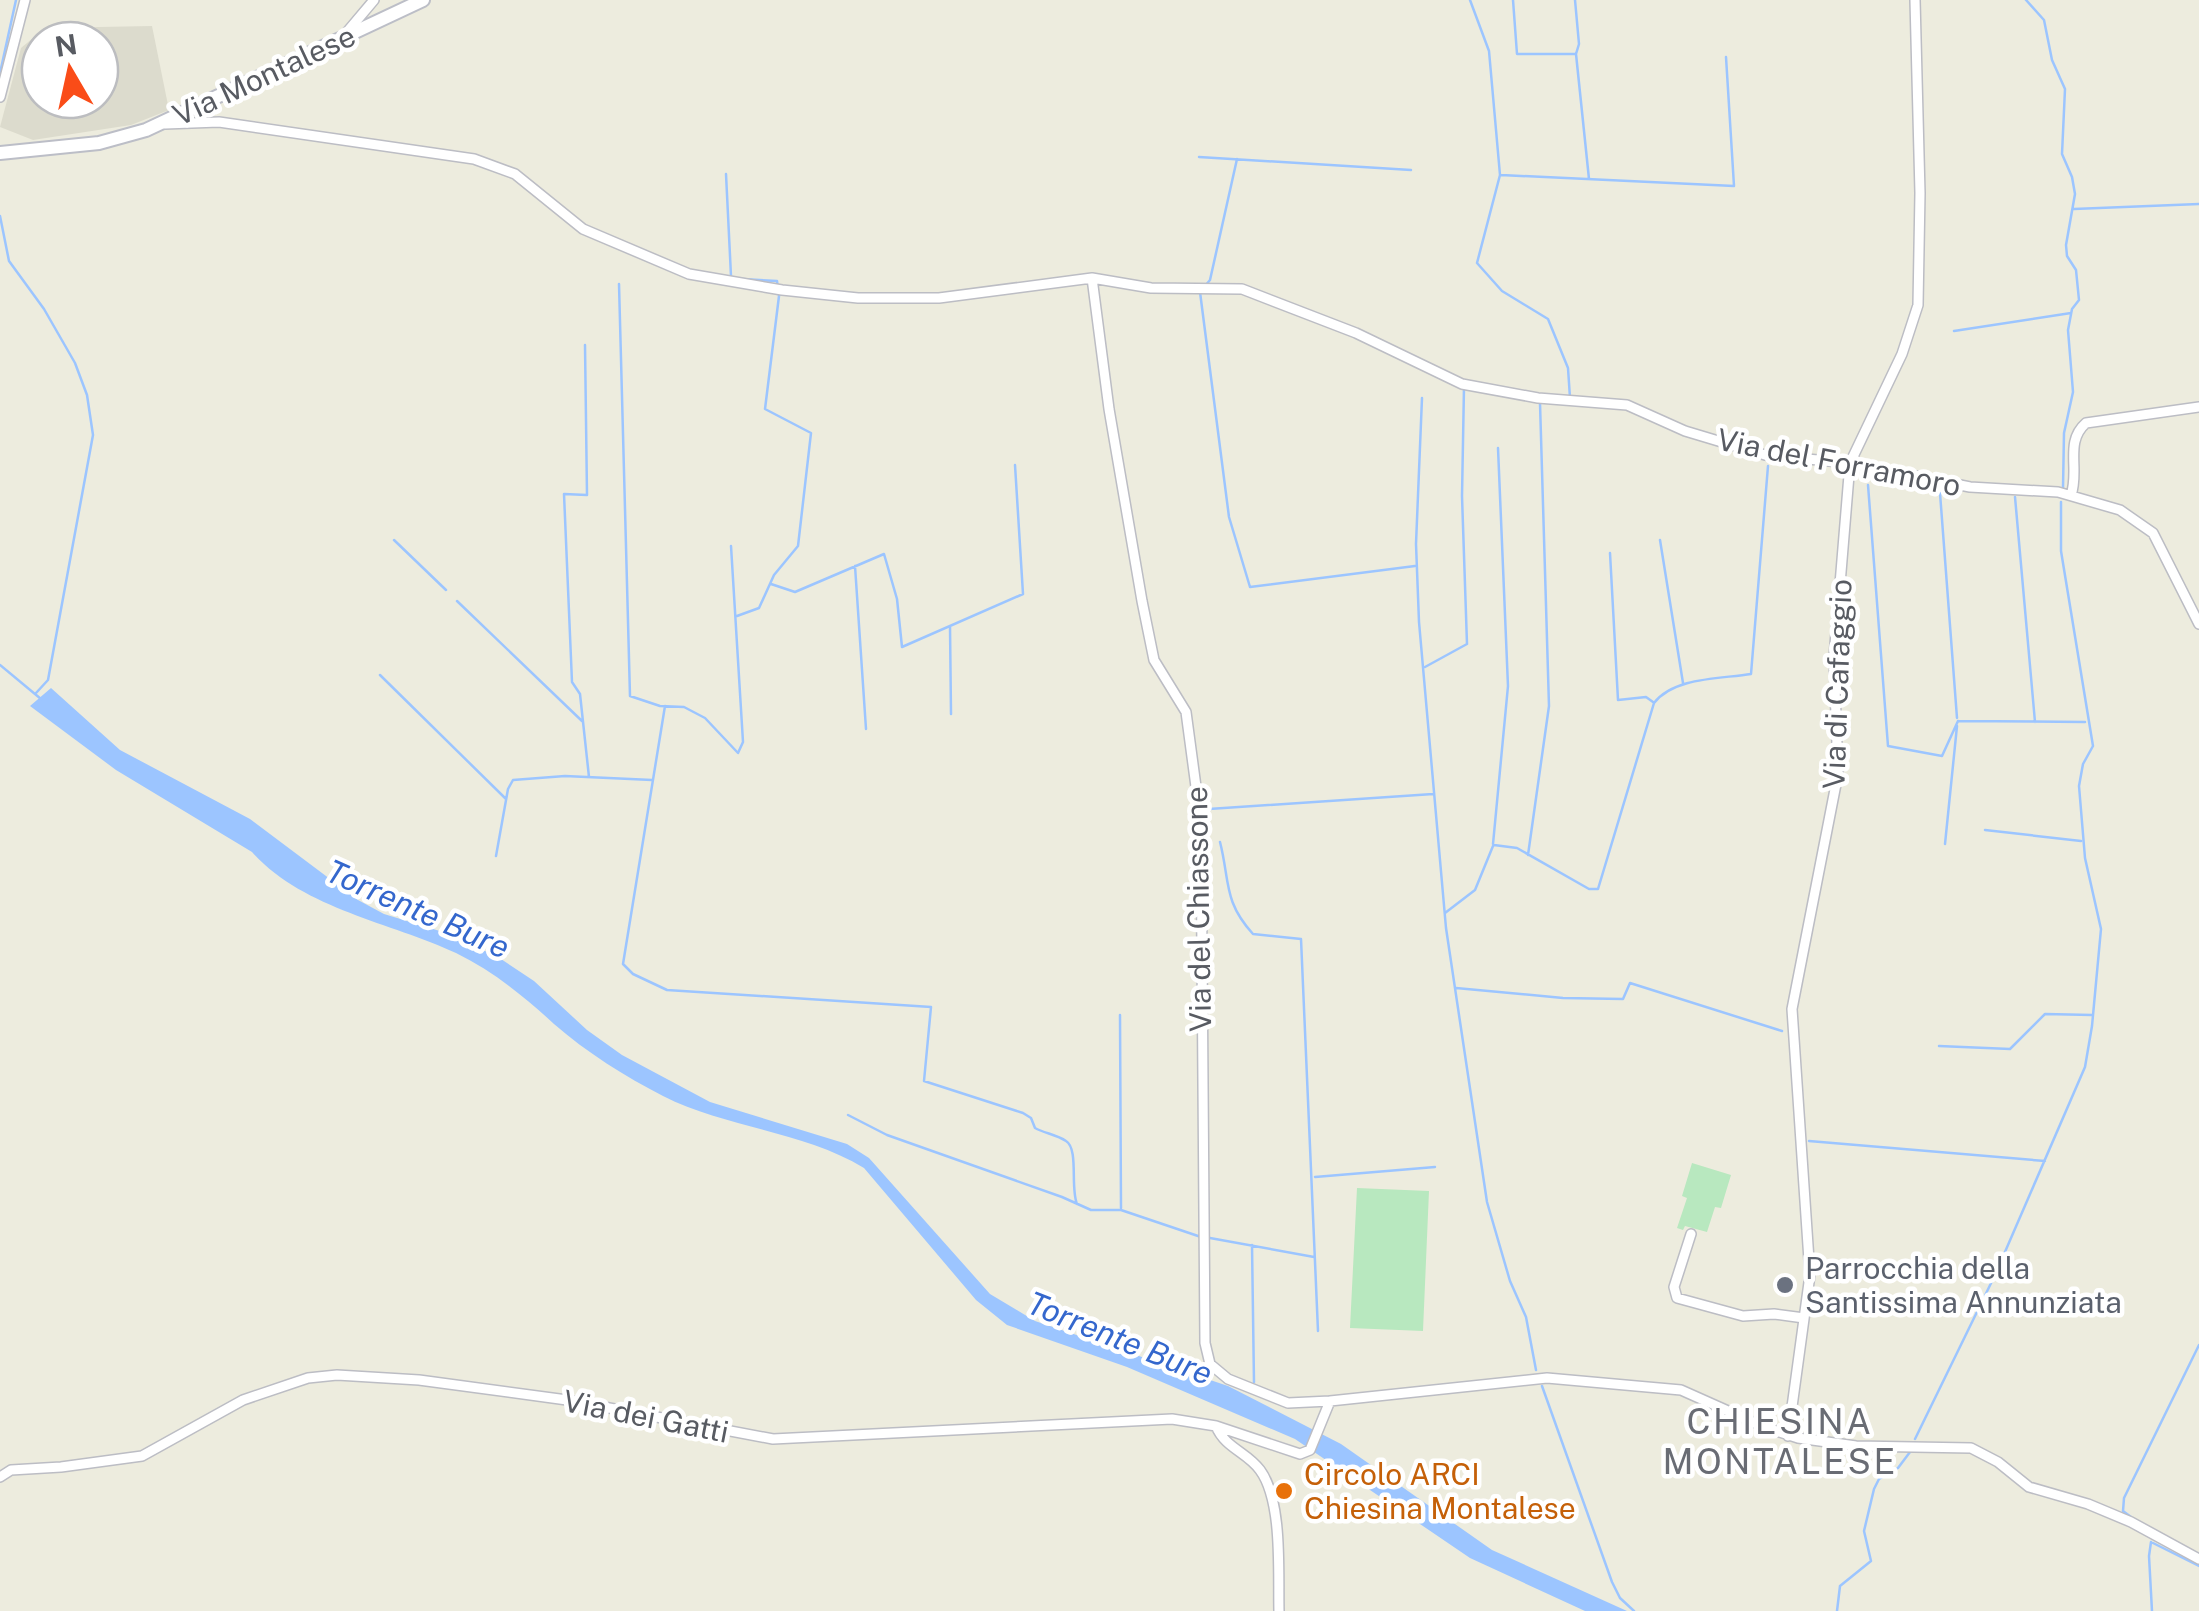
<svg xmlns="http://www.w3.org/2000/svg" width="2199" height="1611" font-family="'Public Sans',sans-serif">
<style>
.education{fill:#dcdbcd;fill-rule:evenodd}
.green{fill:#b8e8bf}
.water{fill:#9cc5ff}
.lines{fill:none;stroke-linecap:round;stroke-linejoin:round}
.stream{stroke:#9cc5ff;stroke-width:2.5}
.street-casing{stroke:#bcbdc4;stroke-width:12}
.secondary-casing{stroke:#bcbec7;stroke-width:16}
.street{stroke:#fff;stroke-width:9}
.secondary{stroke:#fff;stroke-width:12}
.worship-dot{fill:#6b7280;stroke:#fff;stroke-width:4}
.food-dot{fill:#e8710a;stroke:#fff;stroke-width:4}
.labels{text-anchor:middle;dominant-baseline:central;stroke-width:9;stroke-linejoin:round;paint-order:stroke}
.street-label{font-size:30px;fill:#585b62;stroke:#fff}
.worship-label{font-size:30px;fill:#5b616d;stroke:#fff;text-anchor:start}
.food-label{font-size:30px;fill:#c56008;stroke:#fff;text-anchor:start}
.water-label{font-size:32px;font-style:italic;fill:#3467cd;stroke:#fff}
.quarter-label{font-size:35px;letter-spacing:2.5px;fill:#696c74;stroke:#fff}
</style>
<rect width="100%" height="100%" fill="#edecde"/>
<path class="education" d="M152 26 169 110 131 125 33 140 0 127 21 48 45 28ZM40 40H100V100H40Z"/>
<path class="green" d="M1692 1163 1731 1175 1721 1208 1715 1207 1707 1232 1685 1226 1683 1230 1677 1228 1687 1198 1682 1196Z
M1357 1188 1429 1191 1423 1331 1350 1328Z"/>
<path class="water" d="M51 688 120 750 250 819 358 900 384 914 443 932 498 957 534 981 587 1030 622 1055 710 1102 847 1144 869 1158 990 1294 1035 1321 1228 1386 1341 1444 1492 1550 1627 1611H1585L1470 1558 1295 1439 1127 1367 1007 1325 976 1300 864 1168C804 1131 726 1128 663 1096 626 1077 586 1052 554 1024 525 997 493 971 456 953 390 922 303 909 252 852L116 770 30 706Z"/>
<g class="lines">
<path class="stream" d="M1470 0 1489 51 1500 175 1477 263 1502 291 1548 319 1568 368 1570 398
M1513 0 1517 54H1575
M1575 0 1579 44 1576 54 1589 179
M2026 0 2044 20 2052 60 2065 89 2062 154 2072 177 2075 194 2066 245 2067 256 2076 270 2079 300 2072 309 2068 330 2073 392 2064 433 2063 488
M0 73 16 0
M1199 157 1411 170
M726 174 731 276
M1501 175 1734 186 1726 57
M2074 209 2199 204
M0 216 9 261 44 309 75 363 87 395 93 435 48 680 36 693
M619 284 630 696 660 706 684 707 705 718 738 753 743 742 731 546
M1205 286 1210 280 1237 159
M1200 292 1229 517 1250 587 1415 566
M1954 331 2071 313
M585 345 587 495 564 494 572 682 580 694 589 777
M1422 398 1416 544 1419 622 1446 928 1487 1202 1510 1281 1526 1317 1536 1370
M1868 485 1888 746 1942 756 1958 721
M1940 493 1957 718
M2015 497 2035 722
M394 540 446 590
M1660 540 1683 683
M1610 553 1618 700 1646 697 1653 702
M855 566 866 729
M771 584 795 592 884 554 897 599 902 647 1023 594 1015 465
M457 601 582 721
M737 616 759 608 774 575 798 546 811 433 765 409 779 296 777 281 742 279
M950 626 951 714
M0 665 41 699
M1425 667 1467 644 1462 496 1464 387
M380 675 506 799
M665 706 623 964 633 974 667 990 931 1007 924 1081 1023 1113 1031 1118 1035 1128C1044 1133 1057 1135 1066 1141 1079 1149 1070 1188 1077 1204
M1958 721 2085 722
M1209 809 1433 794
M1985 830 2081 841
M1220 842C1230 881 1223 901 1253 934L1301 939 1318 1331
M1493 844 1508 686 1498 448
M1945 844 1957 726
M1494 845 1517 848 1589 889H1598L1654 703C1674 677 1720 679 1751 674L1768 466
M1528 855 1549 706 1540 403
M496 856 508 789 513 780 565 776 652 780
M1445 913 1475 890 1493 846
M1456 988 1563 998 1623 999 1630 983 1782 1031
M1120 1015 1121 1208
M1939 1046 2010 1049 2045 1014 2092 1015
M848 1115 887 1135 1062 1197 1091 1210H1121L1201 1237
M1809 1141 2045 1161
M1315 1177 1435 1167
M1210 1238 1314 1257
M1252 1245 1254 1382
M1542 1386 1612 1582 1620 1598 1634 1611
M1915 1439 1995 1275 2085 1067 2092 1026 2101 929 2085 858 2079 786 2083 764 2093 746 2061 551V502
M2131 1517 2123 1511 2124 1498 2199 1345
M2151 1542 2149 1556 2152 1611
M2153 1543 2199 1566
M1837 1611 1840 1586 1871 1561 1864 1531 1874 1489 1879 1479 1898 1468 1910 1452"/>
<g class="street-casing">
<path id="street" d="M347 32 374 0
M0 97 25 0
M165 124 219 122 474 159 515 174 583 229 689 274 782 290 858 298H939L1092 278 1151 288 1242 289 1356 333 1462 384 1538 398 1627 405 1685 431 1765 455 1850 463 1970 487 2058 492 2120 510 2153 533 2199 624
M1092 278 1109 409 1142 601 1154 660 1186 712 1201 824 1205 1343 1210 1364 1228 1379 1288 1403 1330 1401
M2071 495C2080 470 2064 442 2086 423L2199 407
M1691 1234 1674 1287 1677 1298 1743 1316 1774 1314 1804 1318
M1216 1426C1225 1448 1247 1452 1260 1470 1283 1501 1278 1573 1279 1611
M1788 1436 1810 1275 1792 1009 1838 774 1834 657 1850 463 1902 354 1918 305 1920 193 1915 0
M0 1477 11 1470 61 1467 142 1456 243 1400 308 1378 337 1375 419 1380 567 1400 773 1439 1172 1419 1216 1426 1300 1454 1310 1450 1330 1401 1547 1378 1681 1390 1764 1427 1798 1438 1856 1446 1971 1448 1998 1462 2029 1487 2088 1504 2131 1522 2199 1559"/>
</g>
<g class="secondary-casing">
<path id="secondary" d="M0 153 99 143 146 130 423 0"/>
</g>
<use href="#street" class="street"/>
<use href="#secondary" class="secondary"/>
</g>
<circle class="worship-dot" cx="1785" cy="1285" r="10"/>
<circle class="food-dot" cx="1284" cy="1491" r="10"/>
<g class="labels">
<g class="street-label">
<text transform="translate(264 75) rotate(-25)">Via Montalese</text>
<text transform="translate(1839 462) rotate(11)">Via del Forramoro</text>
<text transform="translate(1837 684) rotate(-88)">Via di Cafaggio</text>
<text transform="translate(1198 909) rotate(-91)">Via del Chiassone</text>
<text transform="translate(646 1416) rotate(11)">Via dei Gatti</text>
</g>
<g class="worship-label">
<text x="1805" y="1268">Parrocchia della<tspan x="1805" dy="34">Santissima Annunziata</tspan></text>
</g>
<g class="food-label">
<text x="1304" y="1474">Circolo ARCI<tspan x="1304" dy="34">Chiesina Montalese</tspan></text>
</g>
<g class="water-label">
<text transform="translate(418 909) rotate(24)">Torrente Bure</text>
<text transform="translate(1120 1338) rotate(22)">Torrente Bure</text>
</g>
<g class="quarter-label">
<text x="1780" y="1421">CHIESINA<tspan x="1780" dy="40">MONTALESE</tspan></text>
</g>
</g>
<g transform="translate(70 70) rotate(351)"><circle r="48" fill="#ffffff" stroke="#bcbdc0" stroke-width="2.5"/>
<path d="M0-8L18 38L0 25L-18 38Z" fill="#fa4c18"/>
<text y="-15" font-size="28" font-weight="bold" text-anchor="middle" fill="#585b62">N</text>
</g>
</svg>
